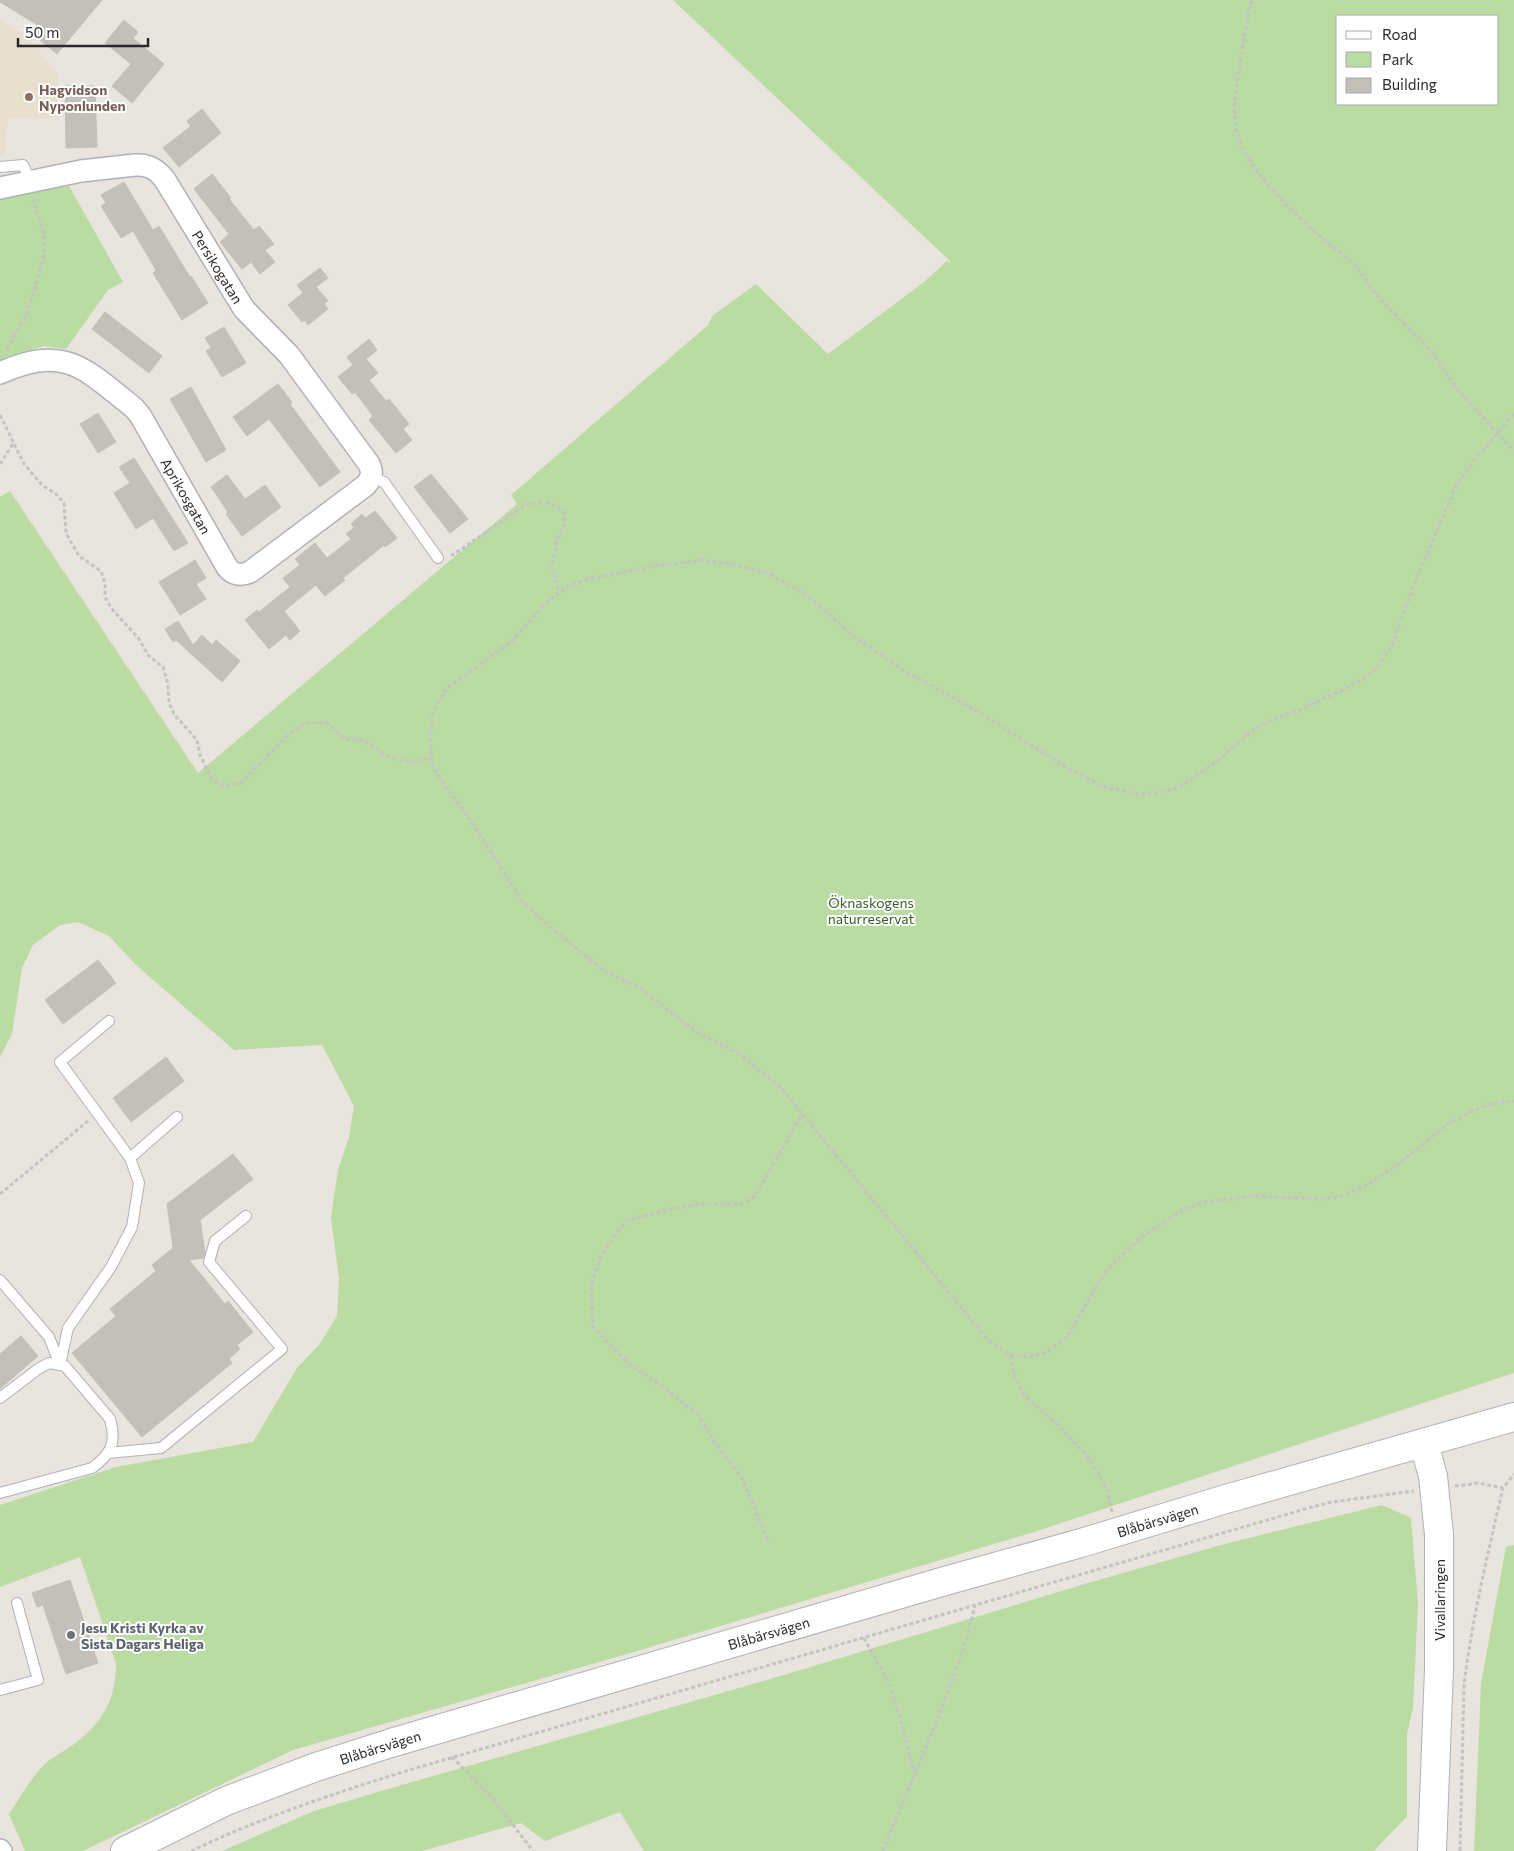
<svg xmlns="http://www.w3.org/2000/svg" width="1514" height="1851" font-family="Commissioner,sans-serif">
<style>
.education{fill:#eadfcf}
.green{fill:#badba1;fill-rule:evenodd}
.building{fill:#c3bfb9;stroke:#c6bfb8}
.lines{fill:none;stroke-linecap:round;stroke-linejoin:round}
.lane-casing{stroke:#aeb1b9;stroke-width:12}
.street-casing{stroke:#aeb1b9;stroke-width:24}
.secondary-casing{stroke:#aeb1b9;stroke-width:30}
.path{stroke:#c3c3c3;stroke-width:3;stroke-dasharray:4 2.5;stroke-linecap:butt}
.lane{stroke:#fff;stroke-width:10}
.street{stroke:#fff;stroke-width:21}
.secondary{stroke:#fff;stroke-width:28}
.education-dot{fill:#8d6e63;stroke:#fff;stroke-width:2}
.worship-dot{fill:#6b7280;stroke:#fff;stroke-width:2}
.labels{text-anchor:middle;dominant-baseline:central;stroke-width:4;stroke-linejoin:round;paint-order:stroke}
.education-label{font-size:14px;font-weight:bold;fill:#785e54;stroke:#fff;text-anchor:start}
.street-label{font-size:14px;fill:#2a2a2a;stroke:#fff}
.park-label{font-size:14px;fill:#345f23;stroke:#fff}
.worship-label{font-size:14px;font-weight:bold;fill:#5b616d;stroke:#fff;text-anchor:start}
</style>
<rect width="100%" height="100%" fill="#eae4de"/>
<path class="education" d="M0 20 28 37 58 75 57 119 8 118 5 155H0Z"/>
<path class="green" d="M673 0H1514V1373L1034 1532 637 1651 293 1750 83 1851H25L9 1814C19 1800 30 1779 42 1767 49 1759 61 1753 70 1747 100 1726 116 1702 116 1664L80 1557 0 1587V1505L116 1467 253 1442 297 1368 319 1345 337 1316 339 1279 331 1217 338 1170 349 1137 354 1106 322 1045 234 1050 136 965 109 936 78 922 60 925 33 945 22 968 12 1034 0 1057V497L10 491 198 773 517 504 511 495 708 325 712 316 756 284 828 354 924 282 947 261 950 263 951 262ZM1338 16H1498V104H1338Z
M69 186 123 282 108 290 66 349 44 346 0 361V199Z
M1382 1505 1411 1518 1418 1603 1413 1708 1407 1734V1816L1374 1851H644L620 1812 545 1841 521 1823 422 1851H222L314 1811 388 1789 784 1675 1088 1583 1221 1545Z
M1514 1545V1851H1474L1481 1683 1506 1547Z"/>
<path class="building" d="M0 0H102L57 54 34 35 41 27 0 2Z
M124 20 138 32 133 38 164 64 132 103 112 86 131 64 105 43Z
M65 86H95L97 147 66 148Z
M202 109 221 133 179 167 163 148 191 126 187 121Z
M212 174 231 198 229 199 254 230 259 226 274 244 265 250 275 262 260 274 251 262 242 269 220 242 229 234 194 189Z
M124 182 153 230 159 226 190 277 191 276 208 303 182 320 153 273 156 270 133 231 121 238 101 206 106 203 101 195Z
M320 268 328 278 316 287 328 301 324 304 328 309 308 325 305 320 302 322 288 305 303 293 297 285Z
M105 312 162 356 149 373 92 329Z
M224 327 246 363 222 377 206 351 211 348 205 338Z
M369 339 377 350 366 359 378 373 369 380 386 401 389 399 409 424 403 429 412 440 396 453 369 420 373 416 355 392 352 394 338 377 353 365 347 357Z
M278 384 292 402 290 404 340 472 320 487 269 419 247 436 233 417Z
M191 387 226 450 206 462 170 399Z
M98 413 116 442 98 453 80 424Z
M134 458 188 543 174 551 153 518 136 529 114 493 130 483 119 467Z
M431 474 468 519 450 533 414 487Z
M227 475 245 499 265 485 281 507 242 536 226 514 228 512 211 487Z
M375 511 397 538 385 547 384 545 343 578 345 580 325 596 316 585 284 611 300 631 290 640 286 635 269 649 245 620 257 610 259 612 290 587 283 578 300 565 295 559 315 543 327 558 351 539 346 534 354 528 351 524 362 514 365 518Z
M195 560 206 578 196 584 206 599 180 615 159 582Z
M178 621 193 645 202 635 212 645 216 640 240 661 222 682 176 640 173 642 165 629Z
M98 960 116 983 63 1024 45 1000Z
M166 1057 184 1081 131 1122 113 1098Z
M233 1154 253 1179 200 1220 205 1252 203 1258 189 1260 225 1304 228 1301 253 1332 237 1345 240 1349 229 1359 232 1363 142 1437 72 1353 116 1316 110 1309 156 1271 152 1265 173 1248 167 1204Z
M21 1336 38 1356 0 1389V1354Z
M70 1580 98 1663 66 1674 43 1605 37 1607 32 1593Z"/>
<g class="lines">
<g class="lane-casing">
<path id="lane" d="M0 167 23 165 31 182
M371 477 384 482 438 558
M130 1158 177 1117
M0 1280 49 1337 60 1365
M60 1365 68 1328 111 1267 132 1227 139 1183 130 1158 60 1062 109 1021
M0 1398 38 1369 49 1363 65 1366 110 1419C117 1443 111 1454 92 1468L0 1493
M108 1453 161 1448 282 1349 209 1262 215 1241 246 1216
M0 1690 38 1680 17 1603"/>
</g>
<g class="street-casing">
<g id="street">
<path id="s1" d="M0 188 81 171 135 165C148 164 157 169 165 180L244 309 289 355 369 464C373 472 372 478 366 485L250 572C241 576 233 575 227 567L140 415 134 408C84 368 65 344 0 373"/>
<path d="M0 1850 1 1851"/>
</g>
</g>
<g class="secondary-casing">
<g id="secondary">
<path d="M1424 1444 1433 1476 1439 1535V1669L1432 1851"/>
<path id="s2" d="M125 1851 226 1801 316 1767 391 1743 945 1581 1081 1543 1226 1499 1514 1417"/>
</g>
</g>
<path class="path" d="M1251 0 1241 55 1234 107 1236 132 1243 150 1258 173 1282 200 1312 230 1354 264 1381 300 1432 352 1457 389 1514 451
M7 349 25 318 34 292 44 254V234L33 200
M1514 414 1475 459 1457 484 1416 579 1392 645 1379 665 1366 677 1347 688 1299 710 1271 720 1252 731 1220 759 1180 787 1156 793 1135 794 1102 786 1064 766 977 711 905 671 852 635 820 606 794 587 769 574 736 565 703 560 660 565 588 579 568 586 547 602 511 642 446 689 434 709 430 732 431 757 435 771 477 830 522 901 548 925 604 971 641 989 695 1031 741 1055 782 1089 987 1339 1010 1355 1029 1357 1049 1351 1067 1337 1100 1280 1115 1262 1140 1238 1184 1209 1206 1202 1255 1196 1320 1199 1340 1197 1367 1185 1400 1163 1449 1123 1470 1112 1490 1104 1514 1101
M0 415 24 464 42 485 56 494 64 503 66 533 79 556 101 571 105 583V597L111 608 139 639 148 655 163 667 168 684 169 703 174 714 197 740 200 755 212 780 226 786 241 783 288 735 305 723H327L345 739 364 740 388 757 411 762 431 757
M0 464 13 444
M451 556 527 504 542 502 556 505 564 513 565 523 557 541 552 568 559 592
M0 1194 88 1121
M1010 1355 1015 1377 1026 1397 1054 1421 1088 1457 1107 1489 1112 1512
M1455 1486 1479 1483 1503 1488
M768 1540 741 1476 713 1440 699 1416 663 1387 630 1365 593 1327 591 1286 601 1255 626 1221 670 1209 704 1204H741L755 1196 802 1114
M864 1638 890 1685 902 1725 914 1773
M452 1757 493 1799 533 1851
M191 1851C261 1818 332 1794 406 1771L1312 1507 1332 1502 1414 1491
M883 1851C915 1769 954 1691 975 1606
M1460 1851 1464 1685C1472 1619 1488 1553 1503 1488L1514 1474"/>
<use href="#lane" class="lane"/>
<use href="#street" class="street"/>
<use href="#secondary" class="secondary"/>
</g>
<circle class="education-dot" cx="29" cy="97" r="5"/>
<circle class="worship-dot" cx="71" cy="1635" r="5"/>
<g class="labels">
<g class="education-label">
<text x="39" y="89">Hagvidson<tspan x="39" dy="16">Nyponlunden</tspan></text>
</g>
<g class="street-label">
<text stroke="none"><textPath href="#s1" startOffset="274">Persikogatan</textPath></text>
<text transform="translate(186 496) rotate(60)">Aprikosgatan</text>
<text stroke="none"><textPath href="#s2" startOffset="1086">Blåbärsvägen</textPath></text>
<text transform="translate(1439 1600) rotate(-90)">Vivallaringen</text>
<text stroke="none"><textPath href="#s2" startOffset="681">Blåbärsvägen</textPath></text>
<text stroke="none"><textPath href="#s2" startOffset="276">Blåbärsvägen</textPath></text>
</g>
<g class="park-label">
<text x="871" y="902">Öknaskogens<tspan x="871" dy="16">naturreservat</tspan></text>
</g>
<g class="worship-label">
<text x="81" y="1627">Jesu Kristi Kyrka av<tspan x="81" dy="16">Sista Dagars Heliga</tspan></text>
</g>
</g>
<rect x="1336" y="15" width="162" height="90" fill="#ffffff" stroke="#aaaaaa"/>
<rect x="1346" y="31" width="25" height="8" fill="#ffffff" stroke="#aaaaaa"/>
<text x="1382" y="40" font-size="15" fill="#2a2a2a">Road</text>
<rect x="1346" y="52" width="25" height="15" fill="#badba1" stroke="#aaaaaa"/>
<text x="1382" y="65" font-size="15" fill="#2a2a2a">Park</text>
<rect x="1346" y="78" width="25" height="15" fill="#c3bfb9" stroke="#aaaaaa"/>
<text x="1382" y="90" font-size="15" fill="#2a2a2a">Building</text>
<path d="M18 38v8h130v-8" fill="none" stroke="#2a2a2a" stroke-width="2.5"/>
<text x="25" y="38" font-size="15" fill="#2a2a2a" stroke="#ffffff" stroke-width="4" paint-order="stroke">50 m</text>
</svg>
